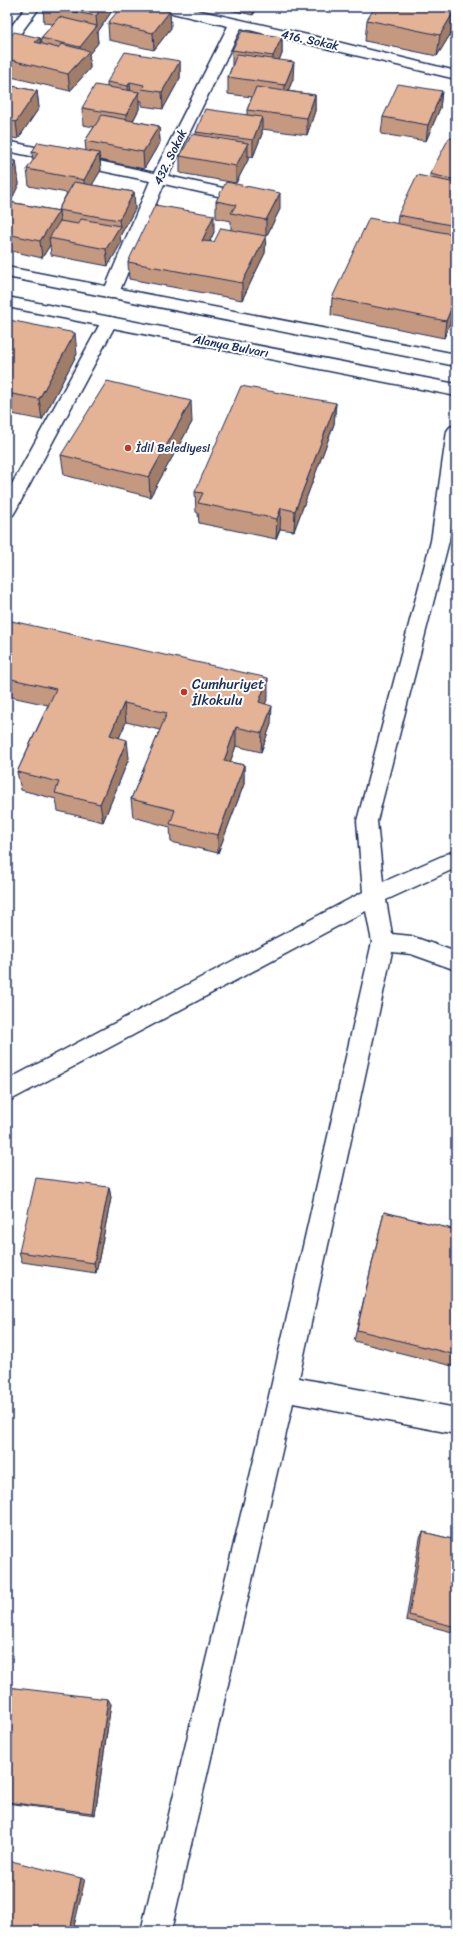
<svg xmlns="http://www.w3.org/2000/svg" width="463" height="1938" font-family="Sriracha,sans-serif">
<style>
.lines{fill:none;stroke-linecap:round;stroke-linejoin:round}
.minor-casing{stroke:#1b2f5e;stroke-width:3}
.major-casing{stroke:#1b2f5e;stroke-width:3}
.minor{fill:#fff;fill-rule:evenodd}
.major{fill:#fff;fill-rule:evenodd}
.wall{fill:#c49980;stroke:#1b2f5e}
.shaded-wall{fill:#a07d68;stroke:#1b2f5e}
.building{fill:#e4b295;stroke:#1b2f5e}
.poi-dot{fill:#c8321e;stroke:#fff;stroke-width:1.5}
.labels{text-anchor:middle;dominant-baseline:central;stroke-width:4;stroke-linejoin:round;paint-order:stroke}
.far-street-label{font-size:12px;fill:#1b2f5e;stroke:#fff}
.far-poi-label{font-size:12px;fill:#1b2f5e;stroke:#fff;text-anchor:start}
.poi-label{font-size:14px;fill:#1b2f5e;stroke:#fff;text-anchor:start}
</style>
<rect width="100%" height="100%" fill="#fff"/>
<filter id="ink" filterUnits="userSpaceOnUse"><feTurbulence type="fractalNoise" baseFrequency=".025" numOctaves="2"/><feDisplacementMap in="SourceGraphic" scale="8" xChannelSelector="R" yChannelSelector="G"/><feConvolveMatrix kernelMatrix="1 2 1 2 8 2 1 2 1" color-interpolation-filters="sRGB"/></filter>
<g filter="url(#ink)">
<g class="lines">
<g class="minor-casing">
<path id="minor" d="M26 7H40L12 45 7 46V32Z
M157 7H183L321 38 456 71V79L241 28 168 176 232 190 235 193 232 196 227 198 164 184 119 293 117 297 111 298 105 297 103 293 150 181 7 151V141L154 173 228 26 159 10Z
M109 317 115 318 117 322 16 510 13 515 7 516V493L101 322 103 318Z
M456 425V493L449 541 377 821 383 882 456 850V868L386 900 392 934 411 936 456 952V970L411 954 392 952 299 1378 456 1408V1434L293 1403 171 1931H141L264 1418 372 942 366 911 7 1102V1080L363 892 357 821 431 541 447 431 450 427Z"/>
</g>
<g class="major-casing">
<path id="major" d="M7 267 456 354V366L7 277Z
M7 297 456 384V396L7 307Z"/>
</g>
<use href="#minor" class="minor"/>
<use href="#major" class="major"/>
</g>
<path class="wall" d="M43 7H112V11L97 33 98 43 89 54 90 68 70 91 7 76V40L40 38V44H42L41 38 53 24 44 23Z
M216 7H258L253 15Z
M456 7V25L437 56 365 41 367 20Z
M170 11 171 28 154 50 109 40 108 23Z
M282 37V54L279 60 293 79 288 91 315 95V111L307 135 262 129V134L253 157 248 156V160L236 183 180 173V156L196 134V132L247 115V110L252 97 228 94V77L232 66V50Z
M180 61V78L163 109 142 106V101H139V109L133 121 159 126 160 142 144 169 100 160 101 170 92 185 134 192 135 209 120 236 121 243 108 266 51 255 50 245 42 258 7 250V160L16 161 19 184 10 202 59 211 58 210 67 193 29 186 27 169 33 161 32 152 86 151 85 141 94 127 83 125 82 108 107 87V82Z
M7 85 37 91 39 108 18 139 7 137Z
M442 91 440 108 426 141 381 134 383 117Z
M456 139V308L444 338 331 315 332 298 397 224 398 215 430 178V174Z
M216 201 280 209 266 237 265 253 242 300 129 279 128 262 214 232 210 241 214 242 231 230V221L216 218Z
M7 324 77 354 42 420 7 413Z
M336 403 334 424 294 531 280 529 276 539 199 523 198 513 196 512 195 492Z
M192 422 150 497 64 475 61 455Z
M7 620 268 697 265 704 271 724 261 752 236 746 230 762 244 765V784L218 853 171 842 170 827 133 817 131 799 160 730 126 722 119 738 129 758 103 822 58 811 56 799 21 790 17 772 48 705 7 696V697Z
M109 1187 111 1198 96 1273 22 1262 19 1252Z
M384 1212 456 1230V1367L354 1341Z
M423 1532 456 1540V1633L406 1620 420 1538Z
M7 1687 111 1704 95 1815 7 1803Z"/>
<path class="shaded-wall" d="M102 7H112V11L97 33 98 43 89 54 90 68 70 91 68 74 81 60 80 47 97 26 96 16Z
M253 7H258L253 15Z
M456 8V25L437 56 440 35Z
M170 11 171 28 154 50 153 33Z
M282 37V54L272 73 273 56Z
M40 38 41 55 35 42Z
M180 61V78L163 109 162 92Z
M294 62 293 79 284 101 285 85Z
M130 82 131 99 129 103 128 86Z
M37 91 39 108 18 139 16 122Z
M442 91 440 108 426 141 428 125Z
M139 92V109L127 132 126 115Z
M315 95V111L307 135V118Z
M262 117V134L253 157V140Z
M159 126 160 142 144 169 143 152Z
M248 143V160L236 183V166Z
M99 153 101 170 85 197 84 180Z
M16 161 19 184 7 210V179Z
M134 192 135 209 120 236 121 243 108 266 106 249 120 226 119 220Z
M280 193V209L266 237V220Z
M59 211 61 228 49 238 50 245 42 258 40 241Z
M214 215V232L202 258V241Z
M266 236 265 253 242 300V283Z
M456 297V308L444 338 446 321Z
M75 333 77 354 42 420 39 399Z
M191 401 192 422 150 497 149 477Z
M336 403 334 424 294 531 295 511Z
M281 508 280 529 276 539 277 519Z
M268 678V697L259 721V702Z
M124 703 126 722 112 754 110 735Z
M272 706 271 724 261 752 262 733Z
M8 714 11 733 7 742V716Z
M236 727V746L224 779V761Z
M127 740 129 758 103 822 100 804Z
M244 765V784L218 853V835Z
M109 1187 111 1198 96 1273 94 1263Z
M108 1699 111 1704 95 1815 92 1813Z
M81 1878 85 1879 73 1931H70Z"/>
<path class="building" d="M49 7H102L96 16Z
M121 7H153L170 11 153 33 108 23Z
M375 7H456V8L440 35 367 20Z
M59 17 97 26 80 47 41 38Z
M242 31 282 37 273 56 232 50Z
M14 32 40 38 35 42 58 48 61 44 89 51 68 74 7 59V40Z
M125 52 180 61 162 92 142 89 144 85 130 82 128 86 107 82Z
M237 54 294 62 285 85 228 77Z
M398 84 442 91 428 125 383 117Z
M7 85 37 91 16 122 7 120Z
M95 85 139 92 126 115 82 108Z
M256 87 315 95 307 118 247 110Z
M205 109 262 117 253 140 196 132Z
M102 115 159 126 143 152 85 141Z
M192 134 248 143 236 166 180 156Z
M449 138 456 139V180L430 174Z
M38 142 99 153 84 180 27 169 38 153 32 152Z
M7 160 16 161 7 179Z
M417 175 456 183V226L398 215Z
M74 182 134 192 119 220 58 210Z
M226 182 280 193 266 220 231 213 236 205 216 201Z
M9 202 59 211 40 241 7 234V206Z
M155 205 214 215 202 241 214 242 221 228 266 236 242 283 128 262Z
M369 218 456 235V297L446 321 332 298Z
M81 219 120 226 106 249 49 238 60 221 78 224Z
M9 320 75 333 39 399 7 393V324Z
M107 381 191 401 149 477 61 455Z
M241 386 336 403 295 511 281 508 277 519 198 503 203 493 195 492Z
M7 620 268 678 259 702 272 706 262 733 236 727 224 761 244 765 218 835 170 824 175 810 131 799 167 713 124 703 110 735 127 740 100 804 55 793 59 782 17 772 56 689 7 678Z
M36 1178 109 1187 94 1263 19 1252Z
M384 1212 456 1230V1355L357 1330Z
M423 1532 456 1540V1627L409 1615Z
M7 1687 108 1699 92 1813 7 1802Z
M7 1860 81 1878 70 1931H7Z
M236 1927 251 1931H235Z"/>
</g>
<g class="poi-dot">
<circle cx="128" cy="448" r="4"/>
<circle cx="184" cy="692" r="4"/>
</g>
<g class="labels">
<g class="far-street-label">
<text transform="translate(310 40) rotate(12)">416. Sokak</text>
<text transform="translate(170 157) rotate(-64)">432. Sokak</text>
<text transform="translate(231 346) rotate(11)">Alanya Bulvarı</text>
</g>
<g class="far-poi-label">
<text x="136" y="448">İdil Belediyesi</text>
</g>
<g class="poi-label">
<text x="192" y="684">Cumhuriyet<tspan x="192" dy="16">İlkokulu</tspan></text>
</g>
</g>
<rect width="463" height="1938" fill="none" stroke="#fff" stroke-width="24"/>
<rect x="12" y="12" width="439" height="1914" fill="none" stroke="#1b2f5e" stroke-width="1.5" filter="url(#ink)"/>
</svg>
